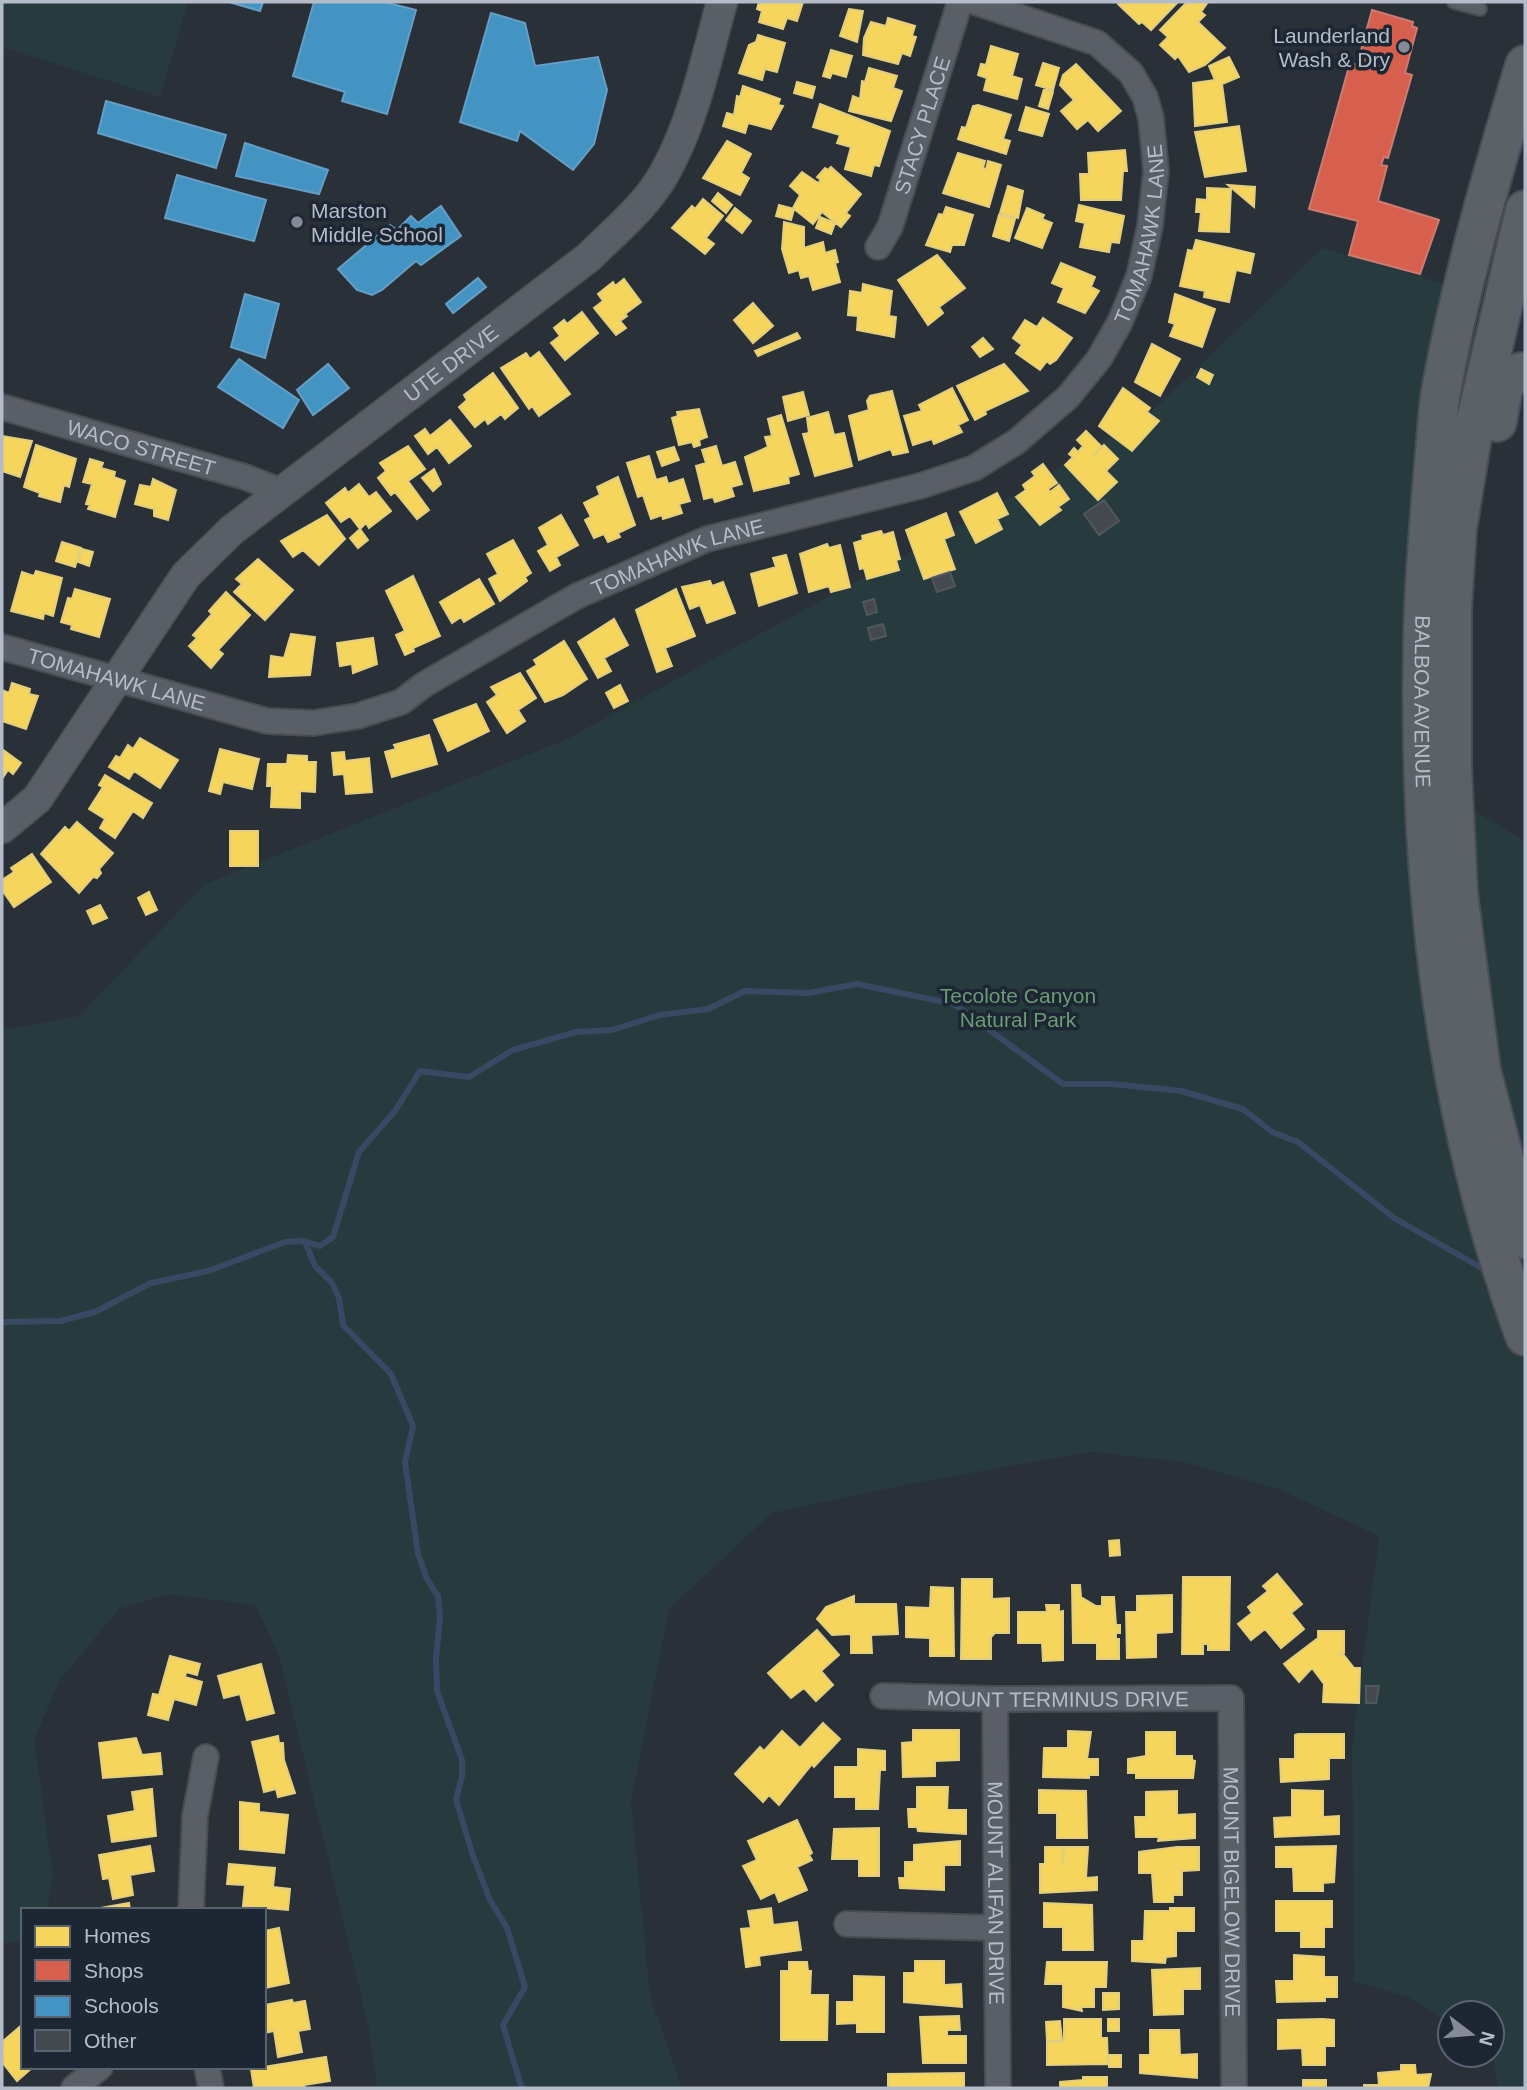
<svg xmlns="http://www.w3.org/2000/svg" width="1527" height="2090" font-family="Helvetica,sans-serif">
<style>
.green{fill:#273a3e}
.homes{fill:#f6d55c;stroke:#e2ce7d;stroke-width:2}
.shops{fill:#d6604d;stroke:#cc7c72;stroke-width:2}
.schools{fill:#4393c3;stroke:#659fc5;stroke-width:2}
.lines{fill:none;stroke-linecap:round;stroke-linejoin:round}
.stream{stroke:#384963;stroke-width:6}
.building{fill:#444950;stroke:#52575f;stroke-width:2}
.service-casing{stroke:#484c53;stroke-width:16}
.minor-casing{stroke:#484c53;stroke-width:28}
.tertiary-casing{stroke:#484c53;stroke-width:33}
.primary-casing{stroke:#484c55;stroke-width:42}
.service{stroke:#5a5e66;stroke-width:12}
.minor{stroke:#5a5e66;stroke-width:24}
.tertiary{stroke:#5a5e66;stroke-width:30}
.primary{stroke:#5c6168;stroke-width:38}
.poi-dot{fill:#848b96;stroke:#1d2633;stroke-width:2.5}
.labels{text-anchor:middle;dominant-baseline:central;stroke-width:7;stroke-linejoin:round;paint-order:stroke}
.poi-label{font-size:21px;fill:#b4bcc9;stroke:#1d2633;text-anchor:end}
.street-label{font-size:21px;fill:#b4bcc9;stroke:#1d2633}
.park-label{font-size:21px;fill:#6b9a76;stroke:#1d2633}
</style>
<rect width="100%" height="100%" fill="#2a3038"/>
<path class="green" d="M2 2H188L160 97 2 47Z
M1323 248 1445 284 1407 560 1402 662 1403 767 1525 841V2088H1498L1492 2051V2013H1450V2022L1408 1997 1354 1981 1352 1749 1379 1536 1281 1490 1184 1462 1091 1452 909 1484 772 1513 669 1609 631 1801 650 1996 682 2088H377L368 2024 279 1655 255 1605 168 1594 119 1609 60 1680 34 1740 53 1875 47 1910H23V1942L2 1943V1030L79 1016 205 884 567 739 1020 492 1154 409Z"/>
<path class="homes" d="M759 2H803L797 21 787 18 783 29 759 22 762 11 757 9Z
M1120 2H1178L1151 30 1142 22 1139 24 1118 4Z
M1187 2H1208L1201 12 1205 15 1198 22 1225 48 1205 65 1189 72 1178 56 1175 59 1160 45 1168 37 1160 30Z
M849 9 863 11 857 42 840 36Z
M888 18 915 26 912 36 916 37 910 56 902 53 898 64 863 55 864 38 871 22 886 26Z
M758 35 785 43 777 72 765 69 762 80 739 73 749 45 756 42Z
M991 46 1018 54 1012 76 1022 79 1017 99 984 90 987 78 978 75 981 64 986 65Z
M831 50 852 56 846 77 832 73 830 78 823 76Z
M1229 57 1239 77 1222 84 1227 122 1195 126 1193 83 1215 80 1209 66Z
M1043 63 1059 68 1053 90 1036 85Z
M1076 64 1121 111 1098 131 1088 120 1077 129 1061 111 1074 100 1060 85 1063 75Z
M869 68 897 76 893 88 902 91 891 121 849 111 853 96 860 99 862 81 865 82Z
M797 82 815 87 812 98 794 93Z
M743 86 780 99 778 105 783 106 771 129 748 123 745 133 723 126 727 113 734 115 737 96 740 97Z
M1044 89 1053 92 1048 109 1039 106Z
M820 104 890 131 879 166 874 165 871 176 845 169 851 147 837 143 840 135 813 127Z
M978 105 1011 115 1003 139 1010 141 1006 154 958 139 962 127 966 128 973 106Z
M1026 107 1049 114 1042 136 1019 130Z
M1239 126 1246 171 1205 177 1195 132Z
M727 141 751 154 741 173 749 178 740 195 703 178Z
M1125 150 1127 171H1123L1121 200H1081L1080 174H1089L1088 153Z
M958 153 985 161 983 168 986 169 988 161 1001 165 989 207 943 193Z
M831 167 861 194 846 213 850 216 841 227 822 212 813 224 793 208 800 195 790 186 802 172 818 183 821 180 817 177 825 168 828 170Z
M1228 185 1255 187 1254 207Z
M1008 186 1023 191 1018 218 1000 213Z
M1207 188 1231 189 1229 232 1199 231 1201 212H1196L1197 199 1207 200Z
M718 193 732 205 726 213 712 201Z
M703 199 723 216 706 238 714 244 705 254 672 228 692 206 695 209Z
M779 205 794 209 791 220 776 216Z
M1079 205 1124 216 1119 243 1111 242 1109 252 1080 247 1085 223 1076 221Z
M946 207 973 215 964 245H952L950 252 926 245 939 214 943 215Z
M735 208 751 221 742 233 726 220Z
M1027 208 1044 215 1042 219 1052 223 1042 248 1015 238Z
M999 215 1015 219 1009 241 993 236Z
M820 217 835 223 831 234 816 228Z
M784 222 804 227V248L823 242 825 253 835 250 838 262 835 263 840 282 813 290 809 276 801 278 799 270 789 273 782 249Z
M1196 240 1254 254 1250 273 1236 270 1229 302 1204 297 1205 291 1180 286 1188 250 1193 251Z
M937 255 965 288 939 307 943 313 928 325 898 280Z
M1061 263 1095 277 1091 287 1099 291 1085 313 1058 302 1064 288 1052 283Z
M624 279 641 302 625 314 627 316 620 321 626 328 616 335 594 308 603 301 598 294 613 282 615 286Z
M863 284 892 291 889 316 896 317 894 337 857 330 858 316 848 315 850 291 862 293Z
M1175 294 1215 309 1202 347 1170 336 1175 324 1169 322Z
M753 303 773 326 753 343 734 320Z
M582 312 598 333 565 360 551 343 560 336 554 328 564 320 567 324Z
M1043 318 1072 338 1056 360 1050 364 1047 361 1040 370 1016 353 1022 345 1013 338 1025 320 1037 327Z
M797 333 800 338 758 356 755 351Z
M983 338 993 349 980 357 972 347Z
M1152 344 1180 359 1160 396 1135 382Z
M539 352 570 394 539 416 532 406 529 409 501 368 526 353 530 359Z
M1004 364 1028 391 985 411 986 414 975 420 957 386Z
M1201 369 1213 375 1209 384 1197 377Z
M493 373 518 408 505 419 501 414 488 424 485 419 475 427 459 407 467 400 464 395Z
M952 388 968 420 958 425 962 432 934 444 932 439 913 445 904 416 922 411 919 405Z
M1123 388 1150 408 1147 412 1159 421 1132 451 1099 426Z
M892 391 908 452 893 455 891 449 859 460 849 416 869 410 867 401 870 396Z
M803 392 809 415 788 421 783 397Z
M699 409 707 437 699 440 700 445 694 447 692 442 679 445 672 418 678 416 677 412Z
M828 412 834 435 844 433 852 466 815 476 803 434 809 433 807 418Z
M781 415 799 474 788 477 789 483 754 491 745 457 768 447 765 437 772 436 768 419Z
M450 420 471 446 449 463 437 447 428 454 415 436 425 429 430 436Z
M1086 431 1101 446 1093 456 1104 445 1118 459 1106 471 1117 482 1098 500 1065 465 1073 457 1069 454 1074 448 1078 452 1083 446 1077 440Z
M2 436 32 441 20 477 2 471Z
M36 445 76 459 69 487 64 485 60 502 39 496 40 493 24 487Z
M408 446 425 469 408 481 429 510 417 519 395 492 391 495 378 478 386 471 380 463Z
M716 446 722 466 735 462 742 484 731 487 734 496 715 502 713 497 704 499 696 466 706 463 702 450Z
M674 447 679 460 662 466 657 452Z
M649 456 656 480 666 477 668 484 683 479 690 501 679 504 682 513 663 519 662 515 651 519 643 495 638 497 627 463Z
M90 459 103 463 101 468 115 472 114 477 125 481 115 517 88 509 90 505 86 504 92 484 83 482Z
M1043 464 1057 483 1048 489 1050 492 1059 485 1069 499 1058 507 1061 510 1040 525 1016 497 1026 490 1023 485 1035 476 1032 472Z
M434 469 441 484 433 491 422 478Z
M618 477 635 525 618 533 620 537 608 542 604 534 594 538 585 520 591 517 584 503 600 495 597 487Z
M153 479 176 490 168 520 154 516V509L135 504 140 485 151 487Z
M359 484 369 497 376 492 391 511 369 528 366 523 360 529 350 516 341 522 326 503 345 488 348 493Z
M997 493 1008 514 997 519 1002 529 976 543 960 512Z
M946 513 954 535 944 539 955 569 924 579 906 530Z
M327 515 345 539 319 565 303 550 293 557 281 541Z
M561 515 578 545 556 557 560 565 550 571 538 551 548 545 539 528Z
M360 529 368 540 358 548 350 538Z
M881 531 883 535 893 532 900 559 896 560 899 570 867 579 864 568 860 569 854 543 863 540 862 536Z
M513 540 531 573 525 577 527 581 500 601 489 579 498 574 487 554Z
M62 542 81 548 75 567 56 561Z
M827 544 829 548 840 545 850 587 831 592 829 586 809 592 800 554Z
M82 549 93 552 89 566 78 562Z
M786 555 797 593 759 606 751 574 776 567 773 558Z
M258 559 293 590 265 620 234 592 242 584 236 579Z
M36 571 62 578 53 616 44 613 43 619 11 611 22 572 34 576Z
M413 576 440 636 413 648 414 651 405 655 396 635 405 631 386 591Z
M479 579 494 604 464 622 461 617 452 623 440 602Z
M710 581 712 586 723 582 735 613 707 623 700 605 690 609 682 587Z
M75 589 110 599 99 637 71 629 72 625 61 622 68 598 72 599Z
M676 589 695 636 665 648 672 666 657 672 636 610Z
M226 592 250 615 218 650 223 654 211 668 189 646 197 638 193 635 212 614 209 611Z
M614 619 628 645 604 658 611 671 598 678 578 642Z
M291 634 315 637 310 675 269 677 271 656 284 658Z
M373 638 377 664 353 673 352 664 340 666 337 643Z
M564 641 587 679 563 695 545 702 527 671 537 665 534 660Z
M520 673 536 698 518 710 525 721 507 733 487 702 497 695 491 687Z
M12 683 30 689 29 694 38 696 26 729 2 721V690L9 693Z
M620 685 628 701 614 708 606 693Z
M476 704 489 731 448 751 434 720Z
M429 735 437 764 392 777 385 752 396 749 394 745Z
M140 738 178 760 160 788 134 771 129 779 109 767 116 756 120 758 128 745 133 749Z
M2 749 21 763 13 774 8 770 2 779Z
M220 749 259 759 252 789 223 782 220 794 209 791Z
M344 752 345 761 369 758 372 792 346 794 344 774 334 775 332 753Z
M288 755 307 756V762H316L315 792 300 791V808L271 807 272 786H267L268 764H287Z
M105 775 152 803 143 818 133 811 115 838 100 828 105 819 89 809 103 787 99 785Z
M77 822 113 853 99 869 101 873 97 878 93 877 79 893 41 854 65 827 69 831Z
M230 831H258V866H230Z
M32 854 51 882 14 907 2 890V880L14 872 11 868Z
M149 892 157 910 146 915 138 898Z
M100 905 107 918 93 924 87 911Z
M1119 1540 1120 1555 1110 1556 1109 1541Z
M1277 1574 1302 1604 1291 1613 1304 1629 1281 1648 1265 1629 1251 1640 1238 1624 1252 1613 1248 1607 1268 1591 1263 1586Z
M1183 1577H1230L1229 1650H1208V1644H1203V1654H1182Z
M962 1579H992V1599L1009 1598V1633H995L991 1637V1659H961Z
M1072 1585H1080L1081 1597 1096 1606H1102V1597H1114L1116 1625H1120V1633H1116V1639H1119V1659H1097V1643H1073Z
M931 1587 953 1588 954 1656H930V1638L906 1637V1607L930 1608Z
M1172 1595V1632L1156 1633V1657L1127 1658 1126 1612H1137V1596Z
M854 1596V1604H896L898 1634 871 1635 872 1653H851V1634L832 1635 817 1619 826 1607Z
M1046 1605H1059V1612L1063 1611V1660L1043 1661 1042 1643H1018V1612H1047Z
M817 1630 839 1655 821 1671 833 1685 816 1701 804 1688 791 1698 768 1673Z
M1318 1631H1344V1653L1337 1655 1343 1654 1354 1668H1360L1359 1703 1323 1702 1324 1684 1312 1668 1299 1682 1284 1664 1318 1638Z
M170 1656 200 1664 197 1675 186 1672 185 1677 202 1682 196 1705 174 1699 168 1720 148 1715 153 1694 159 1695Z
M261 1664 274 1713 247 1720 240 1694 224 1698 218 1676Z
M823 1723 840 1739 814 1767 812 1764 779 1805 769 1795 763 1802 735 1774 760 1747 764 1751 782 1731 800 1748Z
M913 1730H959V1760L935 1761V1776L903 1777 902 1743 913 1742Z
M1068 1731 1091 1732 1087 1759H1098V1775H1089V1778L1043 1777 1044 1748H1068Z
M1146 1732H1175V1756H1192V1760L1195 1761 1193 1778H1136V1773H1128V1759L1146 1756Z
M1298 1734H1344V1758H1329V1779L1281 1782 1280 1759H1295V1735Z
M278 1736 279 1743H283L284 1760 295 1793 278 1797 276 1789 264 1792 252 1742Z
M136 1738 142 1755 160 1753 162 1774 103 1778 99 1743Z
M858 1749 885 1751V1770H880L878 1809H856V1797H835V1767H858Z
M917 1787H948L947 1810H966V1834L918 1831 917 1827H909L908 1809H917Z
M152 1789 156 1836 112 1842 108 1816 135 1811 132 1792Z
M1039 1790 1086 1791 1087 1838H1057V1813H1039Z
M1292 1790 1323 1791V1817L1339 1816V1834L1275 1837 1274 1818 1292 1817Z
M1177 1791V1815L1195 1814V1838L1158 1841 1159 1837H1136L1135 1817H1146V1792Z
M240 1802 259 1804V1812L288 1815 284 1853 240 1849Z
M797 1820 812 1853 809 1855 812 1860 797 1867 807 1890 779 1902 775 1892 761 1899 743 1866 757 1860 748 1841Z
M879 1828V1876H859V1859H832L834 1829Z
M960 1841V1865H944V1890L900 1888 899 1878H905V1862H914V1845Z
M150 1846 154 1871 130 1875 133 1895 113 1899 109 1878 103 1879 99 1855Z
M1336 1846 1334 1882 1323 1883V1891H1294L1293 1867H1276V1847Z
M1045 1847H1063V1864L1064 1847H1088L1086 1878 1097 1877V1890L1040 1893V1864H1045Z
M1177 1847H1199V1870L1182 1871V1895H1173V1902H1154L1152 1873H1139V1852Z
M229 1864 275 1868 273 1887 290 1889 288 1910 243 1906 245 1885 227 1884Z
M1276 1901H1332V1927H1324V1947H1301V1931H1276Z
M129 1903 130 1910H100V1908Z
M1044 1903 1092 1905 1093 1950H1063V1927H1044Z
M771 1908 773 1925 797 1922 801 1950 759 1956 760 1965 746 1967 741 1929 751 1928 748 1911Z
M1170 1908H1194V1931H1176V1956L1166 1957 1165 1963 1132 1961V1941H1144L1145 1911H1170Z
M279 1928 289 1983 265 1988 264 1931Z
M1294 1955 1324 1957V1977H1337V1997H1325V2001L1277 2002 1276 1981H1294Z
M915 1961H944V1985L961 1984 962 2007 904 2002V1973H915Z
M789 1962H807L808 1971H811L810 1995H828L827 2040H781V1971H789Z
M1047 1962H1107L1106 1987H1094V2007H1081L1082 2011 1063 2007V1984H1045Z
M1200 1968V1989H1183V2014L1154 2015 1152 1970Z
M854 1976 884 1977V2032H857V2023L837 2024V2002H854Z
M1103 1993H1119V2009L1103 2010Z
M292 2000 293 2003 305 2001 310 2029 298 2031 302 2052 278 2057 274 2031 264 2033V2005Z
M959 2016 960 2030H947V2036H966V2063H923L920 2017Z
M1064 2019H1101V2038H1107L1108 2064 1047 2065V2042H1064Z
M1108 2019H1119V2031H1108Z
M1323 2019 1334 2020V2046H1325V2065H1303L1302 2048 1278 2049V2020Z
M1060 2021 1062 2040 1047 2041 1046 2022Z
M23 2024V2067H33L17 2081 2 2062V2042Z
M1150 2030H1179L1180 2055 1197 2054V2078L1140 2073V2055H1150Z
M1109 2055H1121V2067H1109Z
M326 2057 330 2081 304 2085 305 2088H254L251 2069Z
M1401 2065H1415L1416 2075 1431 2074 1428 2088H1364V2085H1379L1378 2073 1401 2071Z
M964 2073V2088H888V2074Z
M1083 2077H1107V2088H1060V2082L1083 2080Z
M1303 2080H1326V2088H1303Z"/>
<path class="shops" d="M1372 10 1413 22 1412 26 1417 28 1405 73 1412 75 1388 158 1384 157 1381 165 1387 166 1378 201 1439 220 1420 274 1349 255 1358 221 1309 209 1350 63 1357 65Z"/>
<path class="schools" d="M229 2H263L260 11Z
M314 2H384L416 10 387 114 342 101 345 92 293 76Z
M491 13 525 23 535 66 598 57 607 90 594 144 573 170 520 131 517 141 460 122Z
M106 101 226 135 216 168 98 133Z
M245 143 328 170 319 194 236 176Z
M177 175 266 200 254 241 165 218Z
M441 206 461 236 421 265 416 261 382 290 372 295 357 290 338 269 390 225 397 230 411 216 418 223Z
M478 278 486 287 453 313 446 304Z
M245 294 279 304 265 358 231 347Z
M239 359 299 400 283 428 218 387Z
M328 364 349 388 313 415 297 390Z"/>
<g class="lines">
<path class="stream" d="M305 1242 315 1266 332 1283 339 1298 343 1325 391 1374 413 1426 405 1462 418 1554 427 1579 438 1596 440 1618 436 1658 437 1691 462 1760V1776L456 1800 473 1856 490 1900 507 1928 525 1987 503 2025 521 2086 524 2088
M2 1322 60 1321 95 1312 151 1283 208 1271 285 1242 303 1241 320 1246 333 1237 359 1152 395 1111 420 1071 469 1077 513 1050 576 1032 612 1030 660 1015 708 1009 745 991 808 993 857 984 954 1004 1063 1084H1112L1181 1091 1243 1109 1272 1132 1298 1142 1394 1218 1487 1271"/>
</g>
<path class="building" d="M1104 500 1119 521 1099 535 1084 514Z
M950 572 955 586 937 592 932 578Z
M874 599 877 612 867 615 863 602Z
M883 624 886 636 871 640 868 628Z
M1366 1686H1379L1376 1703H1366Z"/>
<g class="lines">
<g class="service-casing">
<path id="service" d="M1454 2 1480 9"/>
</g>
<g class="minor-casing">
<g id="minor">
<path id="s1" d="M878 247 890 227 960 2"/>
<path id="s2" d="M2 407 245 477 281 491"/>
<path id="s3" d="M2 647 267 721 313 723 358 716 401 702 425 684 577 596 707 539 920 486 974 468 1016 442 1068 397 1099 359 1120 322 1139 276 1150 226 1156 171 1151 118 1145 97 1131 73 1097 43 975 2"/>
<path id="s4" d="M883 1696 995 1699 1231 1698 1234 2088"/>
<path id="s5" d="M995 1699 998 2088"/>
<path d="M191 1910 195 1816 206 1757"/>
<path d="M847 1924 996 1928"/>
<path d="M207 2067 211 2088"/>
<path d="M74 2088 100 2067"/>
</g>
</g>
<g class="tertiary-casing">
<g id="tertiary">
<path id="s6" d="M2 828 37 799 186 575 232 530 589 257C615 231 646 206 664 174 694 121 706 59 722 2"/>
</g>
</g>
<g class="primary-casing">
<g id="primary">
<path id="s7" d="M1525 65C1493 171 1462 277 1442 386 1437 411 1437 438 1434 464 1429 522 1424 580 1423 639 1418 876 1443 1112 1525 1336"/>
<path d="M1525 210 1472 437 1457 529 1452 608V767L1458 893 1481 1070 1525 1239"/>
<path d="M1497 422 1504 382 1521 372 1525 373"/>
</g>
</g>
<use href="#service" class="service"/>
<use href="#minor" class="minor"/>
<use href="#tertiary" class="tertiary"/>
<use href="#primary" class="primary"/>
</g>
<g class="poi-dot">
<circle cx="1404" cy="47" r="7"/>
<circle cx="297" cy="222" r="7"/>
</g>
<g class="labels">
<g class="poi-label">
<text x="1390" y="35">Launderland<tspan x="1390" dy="24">Wash &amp; Dry</tspan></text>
<text x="311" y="210" text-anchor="start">Marston<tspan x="311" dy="24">Middle School</tspan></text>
</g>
<g class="street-label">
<text stroke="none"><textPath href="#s1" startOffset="130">STACY PLACE</textPath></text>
<text stroke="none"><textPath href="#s3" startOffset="1337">TOMAHAWK LANE</textPath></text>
<text stroke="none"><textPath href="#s6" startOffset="654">UTE DRIVE</textPath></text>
<text stroke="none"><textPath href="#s2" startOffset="145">WACO STREET</textPath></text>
<text stroke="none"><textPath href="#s3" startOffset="726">TOMAHAWK LANE</textPath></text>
<text stroke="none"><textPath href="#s3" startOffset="119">TOMAHAWK LANE</textPath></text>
<text stroke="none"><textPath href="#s7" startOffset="648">BALBOA AVENUE</textPath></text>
<text stroke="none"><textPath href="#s4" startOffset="175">MOUNT TERMINUS DRIVE</textPath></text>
<text stroke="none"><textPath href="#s4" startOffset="542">MOUNT BIGELOW DRIVE</textPath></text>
<text stroke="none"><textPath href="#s5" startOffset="194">MOUNT ALIFAN DRIVE</textPath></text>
</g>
<g class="park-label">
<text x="1018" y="995">Tecolote Canyon<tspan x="1018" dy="24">Natural Park</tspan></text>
</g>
</g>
<rect width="1527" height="2090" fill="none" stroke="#b4bcc9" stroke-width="7"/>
<rect x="21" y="1908" width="245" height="161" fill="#1d2633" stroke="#59626f" stroke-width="2"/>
<rect x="35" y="1926" width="35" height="21" fill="#f6d55c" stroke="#59626f" stroke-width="2"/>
<text x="84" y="1943" font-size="21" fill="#b4bcc9">Homes</text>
<rect x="35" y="1960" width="35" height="21" fill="#d6604d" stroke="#59626f" stroke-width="2"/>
<text x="84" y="1978" font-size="21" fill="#b4bcc9">Shops</text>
<rect x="35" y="1996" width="35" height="21" fill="#4393c3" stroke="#59626f" stroke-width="2"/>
<text x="84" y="2013" font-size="21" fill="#b4bcc9">Schools</text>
<rect x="35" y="2030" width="35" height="21" fill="#444950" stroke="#59626f" stroke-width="2"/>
<text x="84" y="2048" font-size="21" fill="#b4bcc9">Other</text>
<g transform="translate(1471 2034) rotate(106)"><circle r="33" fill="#1d2633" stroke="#59626f" stroke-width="2"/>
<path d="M0-5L12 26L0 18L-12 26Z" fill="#848b96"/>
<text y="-10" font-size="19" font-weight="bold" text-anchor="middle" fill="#b4bcc9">N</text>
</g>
</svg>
